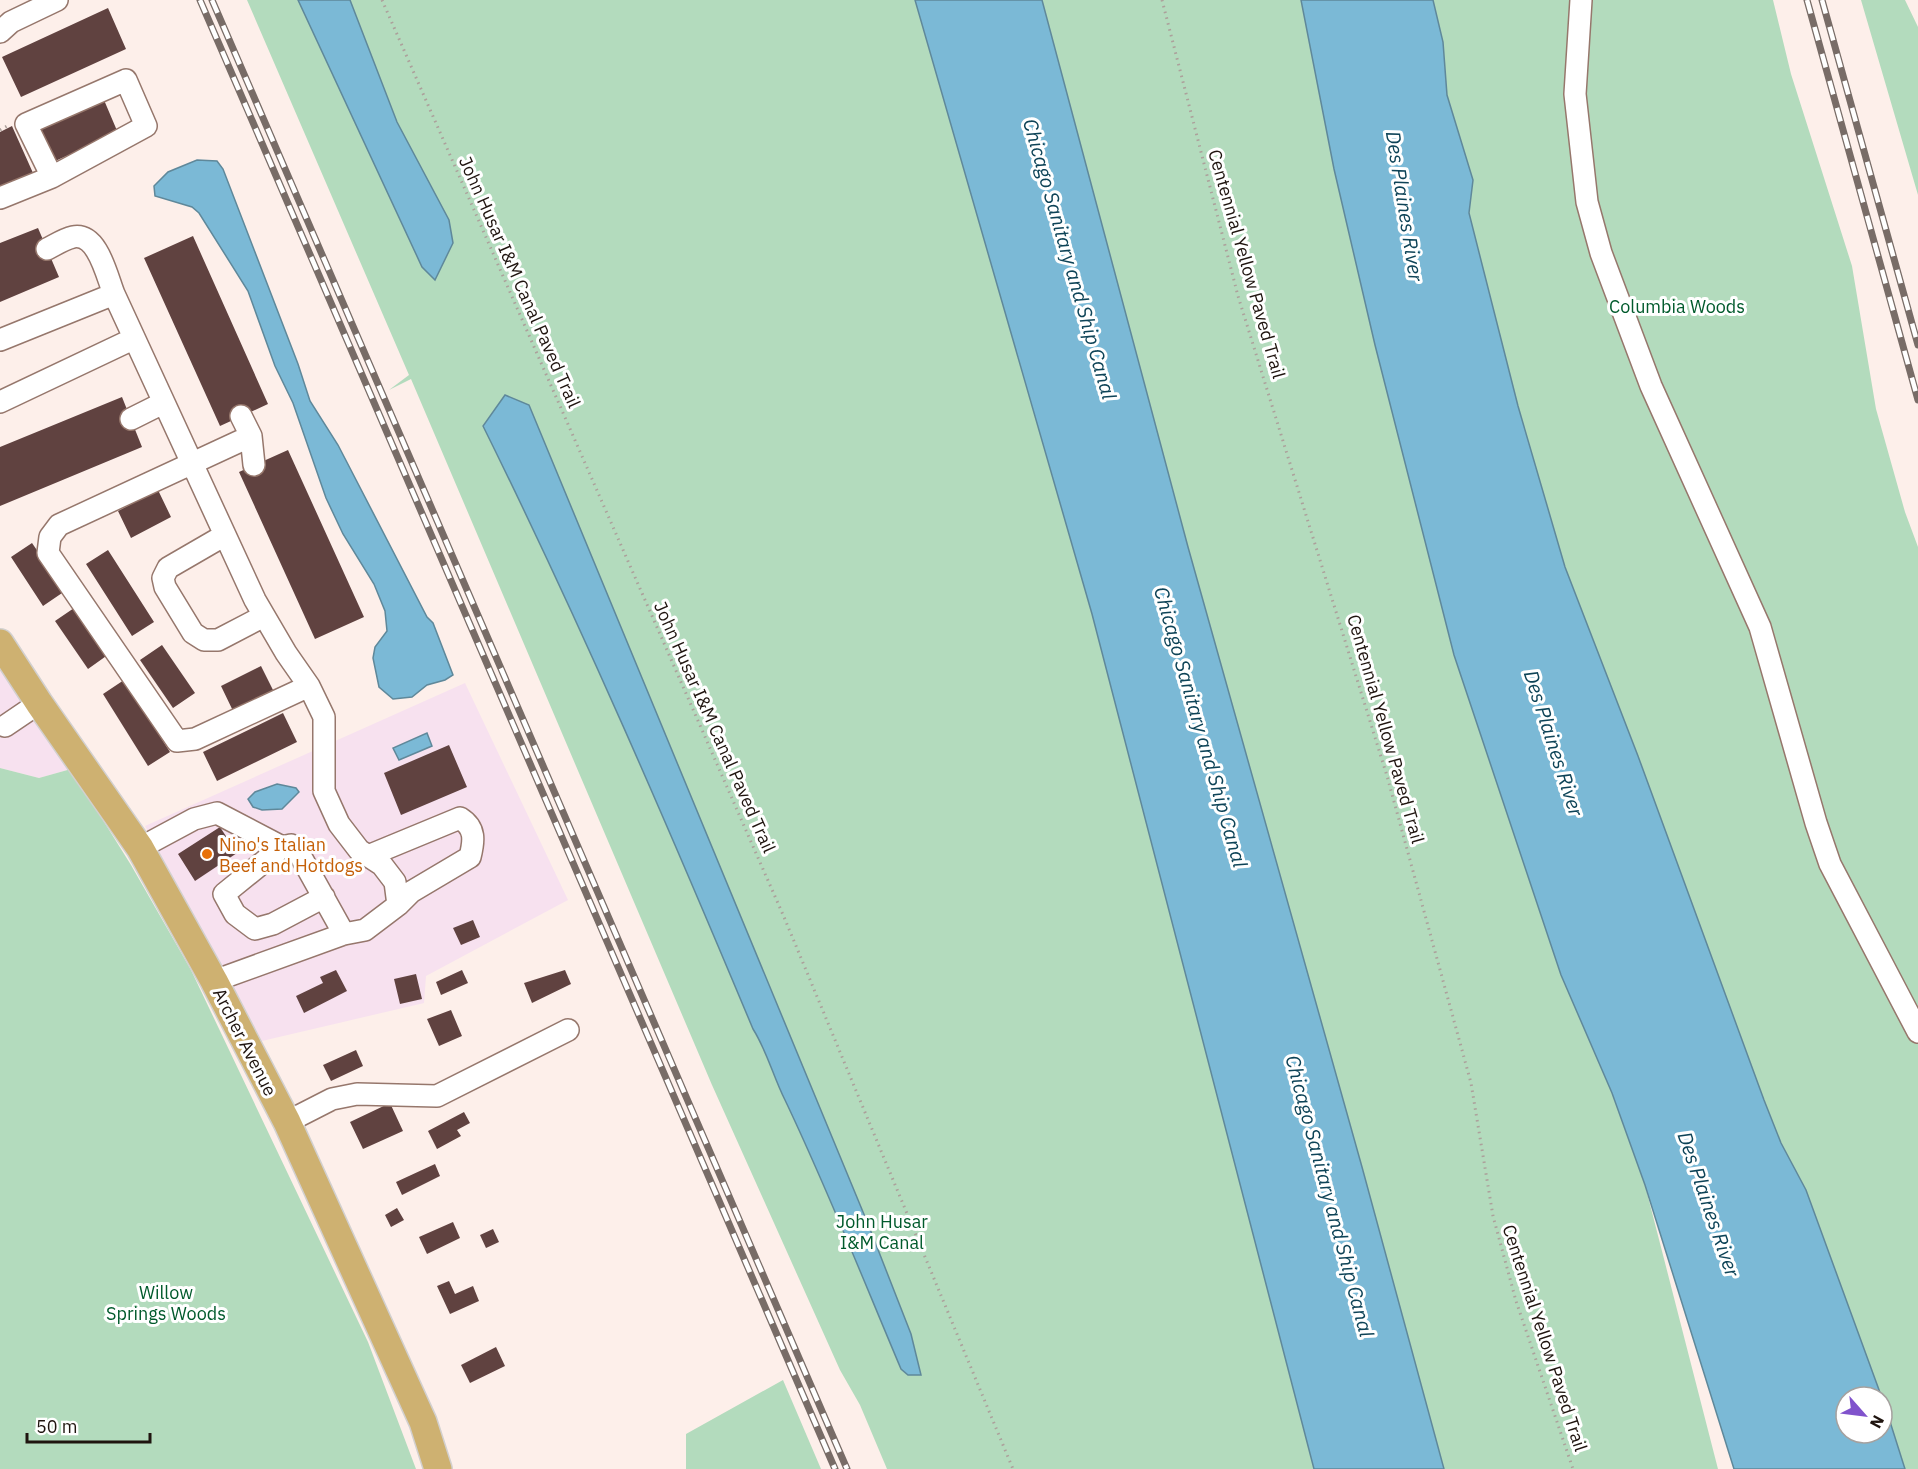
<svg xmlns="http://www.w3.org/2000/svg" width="1918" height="1469" font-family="'IBM Plex Sans',sans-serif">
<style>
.commercial{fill:#f7e1ef}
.green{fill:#b3dbbd}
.water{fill:#7bb9d6;stroke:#5f889a;stroke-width:1.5;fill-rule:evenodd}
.building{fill:#604240}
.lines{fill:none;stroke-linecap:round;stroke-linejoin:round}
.minor-casing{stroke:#96776c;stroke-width:24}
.major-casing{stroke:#d2d0cf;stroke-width:30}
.path{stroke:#aca09b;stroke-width:3;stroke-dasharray:1.5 4.5;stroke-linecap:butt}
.minor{stroke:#fff;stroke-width:21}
.major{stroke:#ceb171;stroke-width:27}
.rail-casing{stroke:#786c67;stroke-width:7}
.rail{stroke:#fff;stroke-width:4.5;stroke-dasharray:14;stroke-linecap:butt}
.food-dot{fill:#e8710a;stroke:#fff;stroke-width:2}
.labels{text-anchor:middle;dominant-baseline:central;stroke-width:6;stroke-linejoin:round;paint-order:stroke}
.street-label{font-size:18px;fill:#1f140f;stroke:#fff}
.park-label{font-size:18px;fill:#015a2c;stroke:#fff}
.food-label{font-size:18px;fill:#c56008;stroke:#fff;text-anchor:start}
.water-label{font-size:20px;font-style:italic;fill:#0d4357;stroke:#fff}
</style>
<rect width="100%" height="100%" fill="#fdefea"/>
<path class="commercial" d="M0 658 71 769 39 778 0 768Z
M465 683 568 900 426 976 424 1003 262 1041 145 826Z"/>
<path class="green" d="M247 0H915L1092 614 1314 1469H887L860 1405 840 1370 712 1085 411 379 389 390 409 375Z
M1042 0H1301L1334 169 1375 345 1454 655 1561 975 1612 1093 1645 1185 1718 1469H1444L1362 1167 1188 547Z
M1433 0H1773L1791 74 1852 266 1876 409 1905 512 1918 547V1469H1905L1886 1409 1806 1190 1781 1143 1764 1100 1638 756 1565 567 1518 406 1469 213 1473 180 1447 95 1443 42Z
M1861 0H1905L1918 27V195Z
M0 768 39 778 71 769 131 865 191 970 368 1342 416 1469H0Z
M783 1380 821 1469H686V1434Z"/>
<path class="water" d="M298 0H350L397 122 449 220 453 243 435 280 422 267Z
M915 0H1042L1188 547 1362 1167 1444 1469H1314L1092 614Z
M1301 0H1433L1443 42 1447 95 1473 180 1469 213 1518 406 1565 567 1638 756 1764 1100 1781 1143 1806 1190 1886 1409 1905 1469H1734L1645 1185 1612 1093 1561 975 1454 655 1375 345 1334 169ZM1846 1397H1882V1433H1846Z
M197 160 217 161 223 169 298 364 310 401 338 445 427 617 433 623 453 675 445 680 427 685 412 697 393 699 379 687 373 658 375 647 387 631 385 611 374 584 343 534 326 498 293 403 275 366 248 291 199 213 192 207 155 196 154 186 168 172Z
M505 395 529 405 868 1224 911 1334 921 1375H908L901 1369C863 1279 827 1188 785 1100 773 1076 767 1051 753 1029 668 826 581 624 483 426Z
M427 733 432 746 399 760 393 748Z
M277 784 296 788 299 792 282 809 262 810 253 807 248 799 255 792Z"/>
<path class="building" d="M108 8 126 49 21 97 2 57Z
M104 100 118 133 53 162 38 130Z
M12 126 33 173 0 187V132Z
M38 228 59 277 0 302V243Z
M193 236 268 404 220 426 144 258Z
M122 397 142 447 0 506V447Z
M288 450 364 617 315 639 239 472Z
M158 490 171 517 131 538 118 511Z
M32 543 65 591 43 606 11 557Z
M108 550 154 622 132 636 86 564Z
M77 606 109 654 88 669 55 621Z
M162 645 195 693 173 708 140 660Z
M261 666 274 692 234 713 221 686Z
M124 680 170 752 148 766 103 694Z
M283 713 297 742 217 781 203 752Z
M449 745 467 787 401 815 384 773Z
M220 827 237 853 195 881 178 854Z
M473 920 480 937 461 945 453 928Z
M336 970 347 991 304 1013 296 996 323 983 320 977Z
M462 970 468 983 441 995 436 982Z
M565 970 571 984 532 1003 524 983Z
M416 974 422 999 400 1004 394 979Z
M451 1010 462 1036 439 1046 427 1019Z
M356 1050 363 1066 331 1081 323 1065Z
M390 1103 403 1131 363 1149 350 1122Z
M464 1112 470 1123 457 1130 461 1136 437 1149 428 1131Z
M435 1164 440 1176 402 1195 396 1182Z
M397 1208 404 1220 391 1227 385 1215Z
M453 1222 460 1238 427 1254 419 1237Z
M493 1229 499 1242 486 1248 480 1235Z
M449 1281 455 1294 473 1286 479 1301 450 1314 437 1286Z
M496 1347 505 1366 470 1383 461 1365Z"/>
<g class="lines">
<g class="minor-casing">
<path id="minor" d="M1581 0 1575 94 1587 202 1601 253 1651 386 1760 627 1816 823 1830 864 1918 1032
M0 32 11 22 57 0
M0 198 52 177 146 126 126 80 26 124 52 177
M47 249C55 245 64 239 73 237 98 232 107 277 114 294
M0 340 114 294 255 600 286 653 309 686 324 717V791L339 824 359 850 382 865 395 882 398 905 365 930 344 934 214 981
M0 402 133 339
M241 416 251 436 254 465
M131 419 163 403
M251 436 59 525 50 537 48 553 177 741 195 739 309 686
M225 535 168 568 163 578 165 587 193 633 204 640H218L264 616
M5 726 39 703
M140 848 194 819 217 813 282 847
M368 856 460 818C476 828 474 841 470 857L411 892 398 905
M324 897 273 924 255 929 235 914 224 894 282 847 291 845 300 855 344 934
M287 1122 332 1099 357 1094 437 1096 568 1030"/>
</g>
<g class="major-casing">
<path id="major" d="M0 643 39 703 140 848 214 981 287 1122 423 1422 438 1469"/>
</g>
<path class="path" d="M382 0 784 917 1013 1469
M1162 0 1238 296 1387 776 1471 1083 1493 1216 1516 1301 1573 1469
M0 130 9 125"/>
<use href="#minor" class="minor"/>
<use href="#major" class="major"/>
<g class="rail-casing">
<path id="rail" d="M200 0 835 1469
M212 0 847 1469
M1807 0 1918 400
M1822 0 1918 345"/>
</g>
<use href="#rail" class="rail"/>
</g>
<circle class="food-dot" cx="207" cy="854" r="6"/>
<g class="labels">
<g class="street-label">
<text transform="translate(1247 264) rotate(74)">Centennial Yellow Paved Trail</text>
<text transform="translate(520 282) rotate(66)">John Husar I&amp;M Canal Paved Trail</text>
<text transform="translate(715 727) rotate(66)">John Husar I&amp;M Canal Paved Trail</text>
<text transform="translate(1386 729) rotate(74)">Centennial Yellow Paved Trail</text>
<text transform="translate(245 1042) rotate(63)">Archer Avenue</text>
<text transform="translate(1545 1338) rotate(72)">Centennial Yellow Paved Trail</text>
</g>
<g class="park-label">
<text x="1677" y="306">Columbia Woods</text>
<text x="882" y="1221">John Husar<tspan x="882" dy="21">I&amp;M Canal</tspan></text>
<text x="166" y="1292">Willow<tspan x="166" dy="21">Springs Woods</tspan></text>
</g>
<g class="food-label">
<text x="219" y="844">Nino's Italian<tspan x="219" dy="21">Beef and Hotdogs</tspan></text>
</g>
<g class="water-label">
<text transform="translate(1405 206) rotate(81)">Des Plaines River</text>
<text transform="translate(1070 259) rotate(74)">Chicago Sanitary and Ship Canal</text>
<text transform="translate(1201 727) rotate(74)">Chicago Sanitary and Ship Canal</text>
<text transform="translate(1554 743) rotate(72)">Des Plaines River</text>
<text transform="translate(1330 1196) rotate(75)">Chicago Sanitary and Ship Canal</text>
<text transform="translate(1709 1204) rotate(71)">Des Plaines River</text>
</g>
</g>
<g transform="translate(1864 1415) rotate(118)"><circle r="28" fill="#ffffff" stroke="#a5a19f" stroke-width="1.5"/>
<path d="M0-4.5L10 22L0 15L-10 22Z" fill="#8053cc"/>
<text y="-9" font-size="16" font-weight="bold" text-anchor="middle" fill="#1f140f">N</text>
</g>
<path d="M27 1433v9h123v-9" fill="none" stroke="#1f140f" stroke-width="3"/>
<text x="36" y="1433" font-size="18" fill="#1f140f" stroke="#ffffff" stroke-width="4.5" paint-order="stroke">50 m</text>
</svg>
